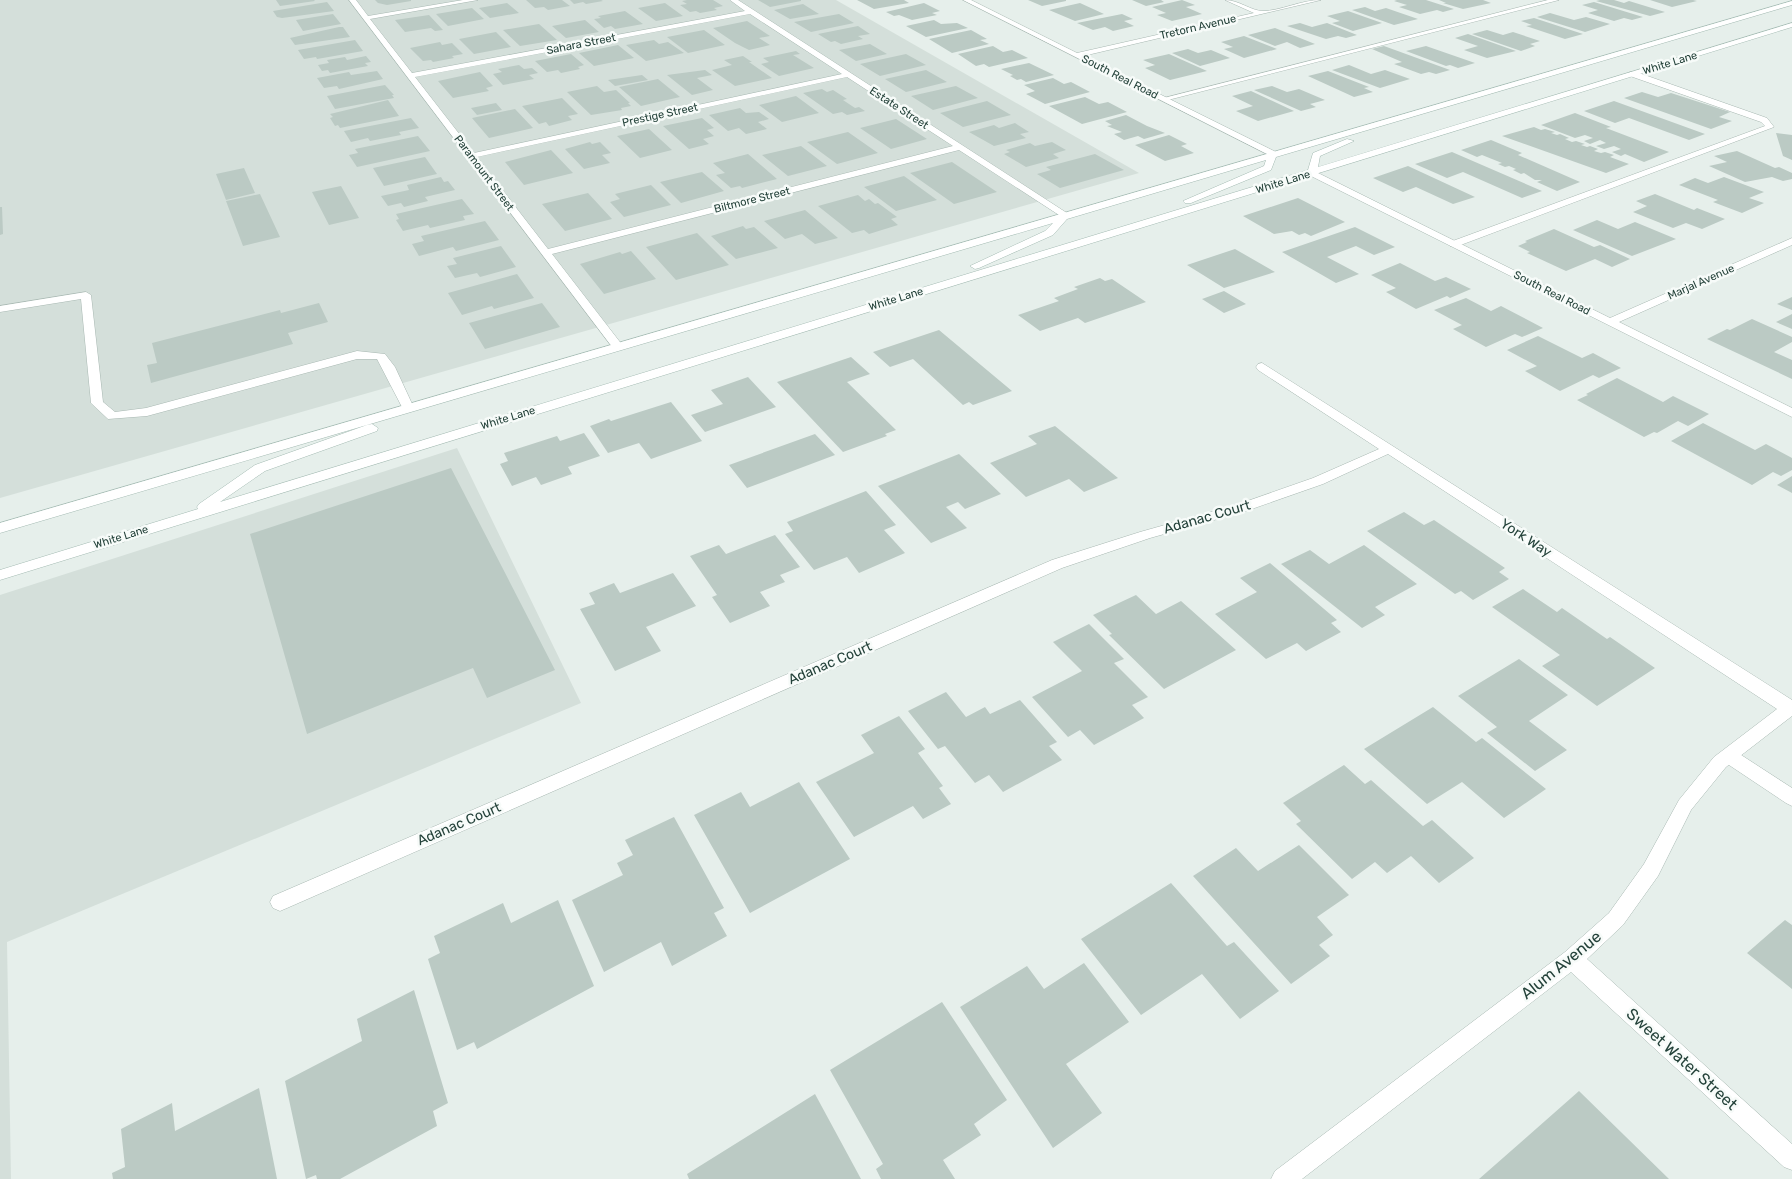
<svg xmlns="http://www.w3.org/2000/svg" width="1792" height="1179" font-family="Rubik,sans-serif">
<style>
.built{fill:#d4dfda}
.building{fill:#bbcac4}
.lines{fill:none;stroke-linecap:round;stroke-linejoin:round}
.lane-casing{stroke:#a8b8b2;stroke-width:1}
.street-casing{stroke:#a8b8b2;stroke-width:1}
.secondary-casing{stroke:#a4bbb3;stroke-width:1}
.lane{fill:#fff;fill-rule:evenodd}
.street{fill:#fff;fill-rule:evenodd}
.secondary{fill:#fff;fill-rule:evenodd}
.labels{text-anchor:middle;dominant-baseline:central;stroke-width:5;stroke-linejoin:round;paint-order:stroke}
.far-street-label{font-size:11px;fill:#24423a;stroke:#f7fbf9}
.street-label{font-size:14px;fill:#24423a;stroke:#f7fbf9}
.near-street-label{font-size:16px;fill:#24423a;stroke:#f7fbf9}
</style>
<rect width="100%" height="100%" fill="#e6efeb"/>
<path class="built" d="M0 0H836L1139 173 0 498Z
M457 448 581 703 7 942 11 1179H0V595Z"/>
<path class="building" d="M276 0H314L315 1 280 6Z
M375 0H411V1L387 5 378 3Z
M526 0H562L570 6 548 10 544 7 535 8Z
M570 0H601L603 1 586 4 583 2 574 4Z
M687 0H713L723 6 714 8 717 10 700 13 696 11 690 12 680 5 687 4 682 1Z
M758 0H801V1L770 7Z
M857 0H904L909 3 874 9Z
M1028 0H1066V1L1042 6Z
M1132 0H1161L1164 2 1146 6Z
M1182 0 1195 5 1186 7 1202 14 1172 21 1157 15 1166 13 1152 7Z
M1397 0H1426L1454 9 1443 12 1437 10 1420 14 1399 7 1407 5 1394 1Z
M1439 0H1483L1491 3 1463 9 1443 3H1446Z
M1600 0H1614L1624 3 1629 1 1665 12 1650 16 1596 1Z
M1650 0H1693L1697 1 1672 7Z
M327 2 334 11 282 18 277 17 273 11Z
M1594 2 1643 17 1632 20 1624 18 1614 21 1588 13 1598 10 1582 5Z
M507 3 519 13 490 18 479 8Z
M665 3 683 16 656 21 638 8Z
M924 3 940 11 932 13 937 15 912 20 899 15 894 16 886 12Z
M1080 3 1104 14 1075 21 1049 10Z
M803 4 819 14 790 19 774 10Z
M1365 7 1375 11 1386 8 1418 19 1394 25 1352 10Z
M472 8 484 19 448 26 436 14Z
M625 11 643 24 615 29 611 26 604 28 594 19 601 18 598 16Z
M1348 11 1382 23 1353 31 1332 23 1340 21 1327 16Z
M1550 13 1574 20 1586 17 1610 24 1585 32 1537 17Z
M333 14 341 24 303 31 296 20Z
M839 14 854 23 811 32 794 22Z
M1122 14 1133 19 1124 21 1134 26 1113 31 1105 27 1093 30 1077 23Z
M429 15 443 30 435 31 431 28 405 32 395 20Z
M1534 18 1583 34 1565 39 1526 26 1532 25 1521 21Z
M585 20 599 32 566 38 552 26Z
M934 20 941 24 957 23 968 28 926 37 906 26Z
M747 21 770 36 759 38 770 45 749 50 735 43 713 28Z
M1300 23 1312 27 1327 23 1357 35 1346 38 1338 36 1326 39 1287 26Z
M539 24 557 40 520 46 503 30Z
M858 26 870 34 858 36 863 39 841 44 835 41 831 42 818 34Z
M339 27H343L350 37 295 45 290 38Z
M1275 28 1315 44 1300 48 1287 42 1275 46 1248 35Z
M704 30 725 45 688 53 667 37Z
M971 30 987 39 980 40 989 44 952 53 929 39Z
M1487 30 1503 35 1513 32 1540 41 1530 44 1535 46 1521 51 1472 34Z
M496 32 511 47 474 54 459 39Z
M1468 34 1516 51 1487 58 1464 50 1478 46 1455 38Z
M1244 36 1277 49 1244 58 1224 49 1233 47 1221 42Z
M355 40 363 51 317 59 316 57 304 59 298 50Z
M654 40 659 44 668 42 684 53 646 61 626 45Z
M440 42 442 45 452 43 463 54 452 56 454 58 433 62 431 60 423 61 410 48Z
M870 44 887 54 856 61 839 50Z
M618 45 634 58 594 66 579 53Z
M993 46 1003 52 1012 50 1028 58 989 67 984 64 976 66 958 54Z
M1384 46 1450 70 1436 74 1429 72 1421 74 1394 64 1402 62 1372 49Z
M1426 46 1475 63 1458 68 1450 65 1446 66 1406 51Z
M1188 49 1198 53 1211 50 1230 58 1200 66 1172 53Z
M796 51 800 54 793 55 814 68 779 76 761 64 769 62 763 58Z
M571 54 584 65 578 67 580 69 561 73 558 70 547 72 535 61Z
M906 54 926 65 880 76 860 64Z
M1169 54 1207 71 1170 80 1145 68 1155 65 1143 60Z
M366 56 371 62 365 63 368 66 330 73 328 70 322 71 318 65 329 63 327 60 345 57 347 60Z
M743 56 752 62H749L772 78 735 86 712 70 732 65 724 60Z
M1029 63 1054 75 1026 82 1021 79 1017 80 1010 76 1013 75 1001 69Z
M519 65 524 69 532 68 538 73 529 75 534 79 503 85 493 74 502 72 498 69Z
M1349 65 1371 74 1385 70 1410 79 1380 88 1332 70Z
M705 70 712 75 697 78 713 90 692 95 667 75Z
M926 70 947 82 906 92 885 79Z
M377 71 383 79 339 89 337 86 324 88 317 78 349 72 351 75Z
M1328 71 1369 87 1364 88 1373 92 1354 97 1308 76Z
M480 72 493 86 486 88 489 91 453 98 438 81Z
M642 75 648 80 615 86 608 80Z
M1053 78 1064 84 1071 82 1090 92 1045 104 1026 94 1035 91 1024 85Z
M658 79 680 97 641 106 619 87Z
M385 85 394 95H392L394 98 335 109 327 96Z
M597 86 604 92 616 90 630 103H628L631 106 621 108 622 110 591 115 567 92Z
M956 86 978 98 933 110 911 96Z
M1272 86 1287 92 1299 89 1325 100 1310 104 1316 107 1301 111 1254 90Z
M822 89 827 92 833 90 847 99 843 100 855 108 859 107 865 111 847 115 842 112 833 114 803 93Z
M1251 91 1294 111 1258 121 1236 111 1253 106 1232 96Z
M1642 92 1658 97 1671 93 1730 112 1719 117 1732 121 1711 129 1624 98Z
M796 96 819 113 782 122 759 105Z
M1085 97 1099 104 1108 102 1127 112 1082 124 1049 106Z
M562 98 578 114 568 116 572 120 549 126 546 122 539 124 522 106Z
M388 100 399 116 340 128 338 125 335 126 330 118 333 117 330 114Z
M987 101 1011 115 963 127 940 113Z
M1614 101 1705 134 1689 140 1629 118 1615 123 1584 111Z
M496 103 502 110 477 115 471 108Z
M740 108 746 113 759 112 769 119 758 122 767 129 746 134 739 128 728 131 709 115Z
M515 109 533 128 489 138 472 118Z
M1575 113 1611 127 1606 128 1669 152 1644 162 1625 154 1621 156 1612 152 1621 149 1614 146 1604 149 1596 146 1606 143 1600 140 1590 144 1584 141 1593 138 1585 135 1575 138 1541 125Z
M1126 115 1147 126 1165 133 1144 139 1138 136 1124 140 1114 134 1122 132 1107 126 1112 125 1105 121Z
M411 118 419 128 399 132 401 135 370 141 368 138 351 142 344 131Z
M702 118 714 128 707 130 714 136 703 139 709 144 689 149 663 126Z
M896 119 927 139 891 149 860 128Z
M1015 123 1029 132 1020 134 1026 138 994 146 969 132 994 125 999 128Z
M1534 127 1541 130 1545 129 1555 132 1551 133 1557 135 1560 134 1569 138 1565 139 1572 142 1576 141 1585 144 1581 145 1587 147 1590 146 1598 149 1594 151 1601 153 1605 152 1614 155 1610 157 1629 164 1606 173 1502 136Z
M649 129 672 150 640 158 617 136Z
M848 132 878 153 837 164 807 142Z
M1776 133 1792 135V160L1783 156Z
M1169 135 1187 144 1181 146 1194 153 1165 161 1135 145Z
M418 136 430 151 357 167 349 155 358 153 355 149Z
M1491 140 1522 153 1518 155 1580 182 1557 191 1537 182 1542 180H1535L1524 173 1521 174 1513 170 1516 169 1509 166 1505 167 1498 164 1502 163 1482 155 1477 157 1461 150Z
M590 142 592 144 600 142 611 153 602 155 610 163 584 169 565 149Z
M1052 142 1066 150 1053 154 1059 158 1026 167 1004 154 1010 152 1006 150 1030 143 1035 146Z
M801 146 827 166 788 176 762 155Z
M551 150 573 173 524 185 505 162Z
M1737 151 1775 168 1779 167 1792 173V179L1783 181 1772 177 1745 182 1709 166 1727 162 1714 156Z
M1452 152 1542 191 1522 198 1463 172 1447 178 1415 164Z
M748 154 777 179 742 188 740 186 731 188 716 175 725 173 713 163Z
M1095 154 1124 170 1060 188 1037 174 1051 170 1046 167Z
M425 157 437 174 384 186 373 168Z
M952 162 997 192 954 204 910 173Z
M1408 166 1475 197 1453 204 1416 187 1403 192 1373 178Z
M244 168 255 193 226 200 216 174Z
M702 172 724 191 681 203 660 182Z
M904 176 937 200 896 211 864 187Z
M441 177 444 182 448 181 455 190 425 197 428 201 404 207 401 203 388 206 381 196 409 190 407 185Z
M1724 177 1764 192 1749 198 1764 203 1742 213 1713 202 1718 200 1679 185 1695 178 1708 183Z
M651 185 671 205 624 217 610 202 620 199 615 194Z
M341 186 359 218 329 225 312 192Z
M588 193 612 219 565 231 542 204Z
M260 194 280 237 243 246 226 201Z
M1655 194 1694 210 1697 208 1725 219 1702 229 1686 223 1673 228 1633 212 1647 206 1636 201Z
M858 195 865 201 869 199 875 204 878 203 897 217 891 219 898 225 869 234 864 230 852 233 818 206Z
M1298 198 1345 222 1311 236 1305 233 1299 235 1292 231 1274 234 1243 216Z
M462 199 474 214 463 216 465 220 430 228 428 225 403 231 396 220 399 219 396 214Z
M0 207H2L3 234 0 235Z
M805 210 838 238 815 244 802 234 785 239 764 221Z
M1597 220 1618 229 1635 222 1676 239 1632 256 1573 230Z
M485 221 499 240 456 251 453 247 419 256 412 244 424 241 421 236Z
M743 226 746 229 754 227 778 248 736 259 711 236Z
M1355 227 1395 247 1374 255 1356 246 1327 257 1359 274 1336 283 1282 252Z
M1554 229 1594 247 1600 245 1630 259 1612 267 1595 259 1566 271 1527 253 1530 252 1518 246 1527 242 1525 241Z
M697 233 729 265 676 280 646 247Z
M501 246 516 267 480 277 477 273 455 278 447 266 457 264 453 258Z
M1235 249 1275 272 1224 288 1187 265Z
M631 251 656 279 604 294 580 264 620 252 622 254Z
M1400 263 1435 281 1446 277 1471 289 1450 298 1447 296 1416 309 1386 292 1396 288 1371 275Z
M517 274 534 298 494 309 492 306 462 315 448 293Z
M1100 278 1105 281 1112 279 1146 302 1085 323 1078 318 1040 331 1018 315 1059 301 1054 298 1078 289 1074 287Z
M1224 291 1246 304 1224 313 1202 299Z
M1792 297V310L1777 304Z
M1466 298 1491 311 1501 306 1543 328 1522 337 1515 334 1486 347 1453 329 1462 325 1434 310Z
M319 303 328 322 288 333 293 344 151 383 147 365 157 363 152 343 280 310 281 313Z
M542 303 560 327 485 349 469 323Z
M1792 314V329L1776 322Z
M1752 319 1792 337V342L1774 352 1792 360V379L1707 339 1727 329 1730 330Z
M939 330 1012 391 973 405 969 402 963 405 913 359 890 367 873 352Z
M1538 336 1582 358 1593 353 1621 368 1599 378 1593 375 1560 391 1525 371 1537 366 1507 350Z
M851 357 870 374 847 382 896 430 885 434 887 436 843 452 777 382Z
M748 377 776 407 705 432 691 415 723 404 711 390Z
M1617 378 1663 402 1673 396 1709 414 1688 426 1678 421 1657 433 1654 432 1644 437 1577 400 1588 395 1586 394Z
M671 402 702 441 651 459 639 443 608 453 590 426 609 419 611 421Z
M1703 423 1755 450 1766 444 1792 458V470L1781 476 1773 472 1752 485 1671 441Z
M1055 426 1118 478 1084 492 1069 479 1026 497 990 463 1037 444 1028 436Z
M584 433 600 456 568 467 572 474 541 485 536 477 512 486 500 464 508 461 504 453 557 436 560 441Z
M815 434 835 455 747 488 729 465Z
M959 454 1001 494 965 509 958 502 946 507 967 528 931 543 878 486Z
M451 468 555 670 487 698 473 668 307 734 250 534Z
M1792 476V493L1777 485Z
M866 491 896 525 884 530 905 553 859 573 847 557 814 570 785 534 793 531 787 522Z
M1404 512 1424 525 1434 520 1505 568 1499 572 1509 579 1473 600 1461 591 1455 594 1367 531Z
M775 535 800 567 780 575 785 582 760 592 770 606 730 623 712 597 717 595 690 556 719 545 726 554Z
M1364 545 1417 584 1375 607 1385 615 1362 628 1281 564 1310 550 1329 564Z
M1270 563 1337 620 1331 623 1341 632 1306 651 1297 643 1266 659 1215 614 1257 592 1240 578Z
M673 573 696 606 646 627 661 651 615 671 580 609 595 604 589 593 614 583 620 593Z
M1523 589 1557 612 1562 608 1607 639 1610 637 1655 668 1597 706 1542 666 1560 655 1492 607Z
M1136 595 1156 614 1181 601 1236 650 1164 689 1109 635 1112 634 1093 615Z
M1089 624 1124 659 1114 663 1148 697 1132 705 1144 718 1094 745 1080 730 1068 737 1032 697 1082 671 1053 642Z
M1519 659 1568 695 1529 721 1567 750 1535 771 1487 733 1497 727 1458 696Z
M946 692 966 717 985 707 990 714 1020 700 1057 742 1049 746 1062 760 1003 792 989 775 975 783 945 746 938 749 908 711Z
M1433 707 1476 742 1482 738 1546 789 1504 818 1462 782 1427 804 1364 749Z
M899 716 925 749 918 753 943 786 939 788 951 804 923 819 913 806 854 837 816 782 874 753 861 735Z
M1344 765 1365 784 1371 780 1423 826 1432 820 1474 858 1439 883 1411 856 1387 873 1375 862 1352 879 1296 824 1301 821 1283 803Z
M799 782 850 859 750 913 694 815 741 792 750 807Z
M674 817 724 908 714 913 727 936 672 966 661 942 604 972 572 900 623 875 617 863 633 855 625 840Z
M1299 845 1349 895 1317 917 1333 935 1319 945 1330 956 1291 984 1193 876 1236 848 1258 871Z
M1171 883 1227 946 1234 942 1279 991 1240 1019 1202 974 1141 1015 1081 939Z
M558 900 594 986 477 1049 474 1042 457 1050 428 959 440 953 434 936 503 903 511 923Z
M1785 920 1792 925V989L1747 953Z
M1084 963 1129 1022 1066 1064 1102 1113 1053 1148 960 1007 1027 966 1044 989Z
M414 990 448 1103 433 1111 437 1126 340 1179H317L316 1175 306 1179 285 1081 362 1041 357 1019Z
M942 1002 1007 1100 974 1124 981 1135 943 1160 955 1179H881L876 1169 883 1164 830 1070Z
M259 1088 277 1179H113L112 1173 125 1167 121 1129 172 1103 175 1131Z
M1579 1091 1669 1179H1479Z
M815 1094 861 1179H689L687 1174Z"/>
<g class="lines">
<g class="lane-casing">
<path id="lane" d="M1548 0H1559L1164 101 1160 99Z
M1630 72H1636L1767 118 1774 127 1458 246H1450V242L1765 126 1761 122 1630 76Z
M86 292 91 295 103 402 115 412 146 408 357 351 385 354 395 367 414 408 408 412 404 411 377 359H357L147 416 108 419 91 403 81 299 0 312V306Z
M1729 749 1735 751 1792 788V806L1786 803 1723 761 1720 756 1723 751Z"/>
</g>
<g class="street-casing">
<path id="street" d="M349 0H356L368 16 463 0H478L370 19 412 73 745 11 730 0H738L1070 215 1068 217H1062L959 150 552 254 623 346 621 348H613ZM750 14 842 74 474 153 415 77ZM847 77 953 146 548 249 477 157Z
M963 0H971L1077 53 1254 13 1225 0C1239 0 1251 11 1263 11 1280 11 1301 0 1321 0L1083 56 1276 152 1277 154 1273 157Z
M1312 170 1610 318 1792 238V245L1619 322 1792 408V417L1309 175 1307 173Z
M1262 363 1792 700V716L1726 767 1691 810 1658 876 1623 925 1587 959 1792 1144V1170L1784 1167 1571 972 1302 1179H1271L1275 1171 1565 952 1609 913 1644 864 1679 800 1714 757 1777 709 1388 454 1323 484 1246 511 1150 538 1062 568 287 908 280 911 273 908 270 902 273 896 1052 560 1140 532 1236 505 1313 478 1379 449 1258 370 1256 367 1258 364Z"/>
</g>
<g class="secondary-casing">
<path id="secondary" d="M1792 1V5L1276 157 1271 170 1191 203H1185L1183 201 1264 166 1266 160 1067 219 1053 235 979 268 975 269 970 266 1045 231 1053 223 0 533V523Z
M1792 23V27L0 580V570L198 509 197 507 199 504 255 465 367 425 372 424 378 428 377 431 265 471 220 502 1308 170 1313 153 1347 139 1354 141 1320 156 1318 167Z"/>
</g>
<use href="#lane" class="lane"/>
<use href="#street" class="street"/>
<use href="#secondary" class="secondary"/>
</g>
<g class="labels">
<g class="far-street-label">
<text transform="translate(1198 27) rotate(-13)">Tretorn Avenue</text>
<text transform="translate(581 44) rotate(-11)">Sahara Street</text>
<text transform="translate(1670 63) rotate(-17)">White Lane</text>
<text transform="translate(1120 77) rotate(27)">South Real Road</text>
<text transform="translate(899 108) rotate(33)">Estate Street</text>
<text transform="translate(660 115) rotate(-12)">Prestige Street</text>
<text transform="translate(484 173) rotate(53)">Paramount Street</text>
<text transform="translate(1283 182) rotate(-17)">White Lane</text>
<text transform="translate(752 200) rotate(-14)">Biltmore Street</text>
<text transform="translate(1701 282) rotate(-24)">Marjal Avenue</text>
<text transform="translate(1552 293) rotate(27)">South Real Road</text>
<text transform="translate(896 299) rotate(-17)">White Lane</text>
<text transform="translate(508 418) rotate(-17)">White Lane</text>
<text transform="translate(121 537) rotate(-17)">White Lane</text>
</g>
<g class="street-label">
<text transform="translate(1207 517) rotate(-16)">Adanac Court</text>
<text transform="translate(1526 538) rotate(33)">York Way</text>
<text transform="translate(830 663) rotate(-23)">Adanac Court</text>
<text transform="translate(459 824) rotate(-23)">Adanac Court</text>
</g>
<g class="near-street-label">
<text transform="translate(1561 965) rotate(-39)">Alum Avenue</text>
<text transform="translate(1682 1059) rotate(42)">Sweet Water Street</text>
</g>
</g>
</svg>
